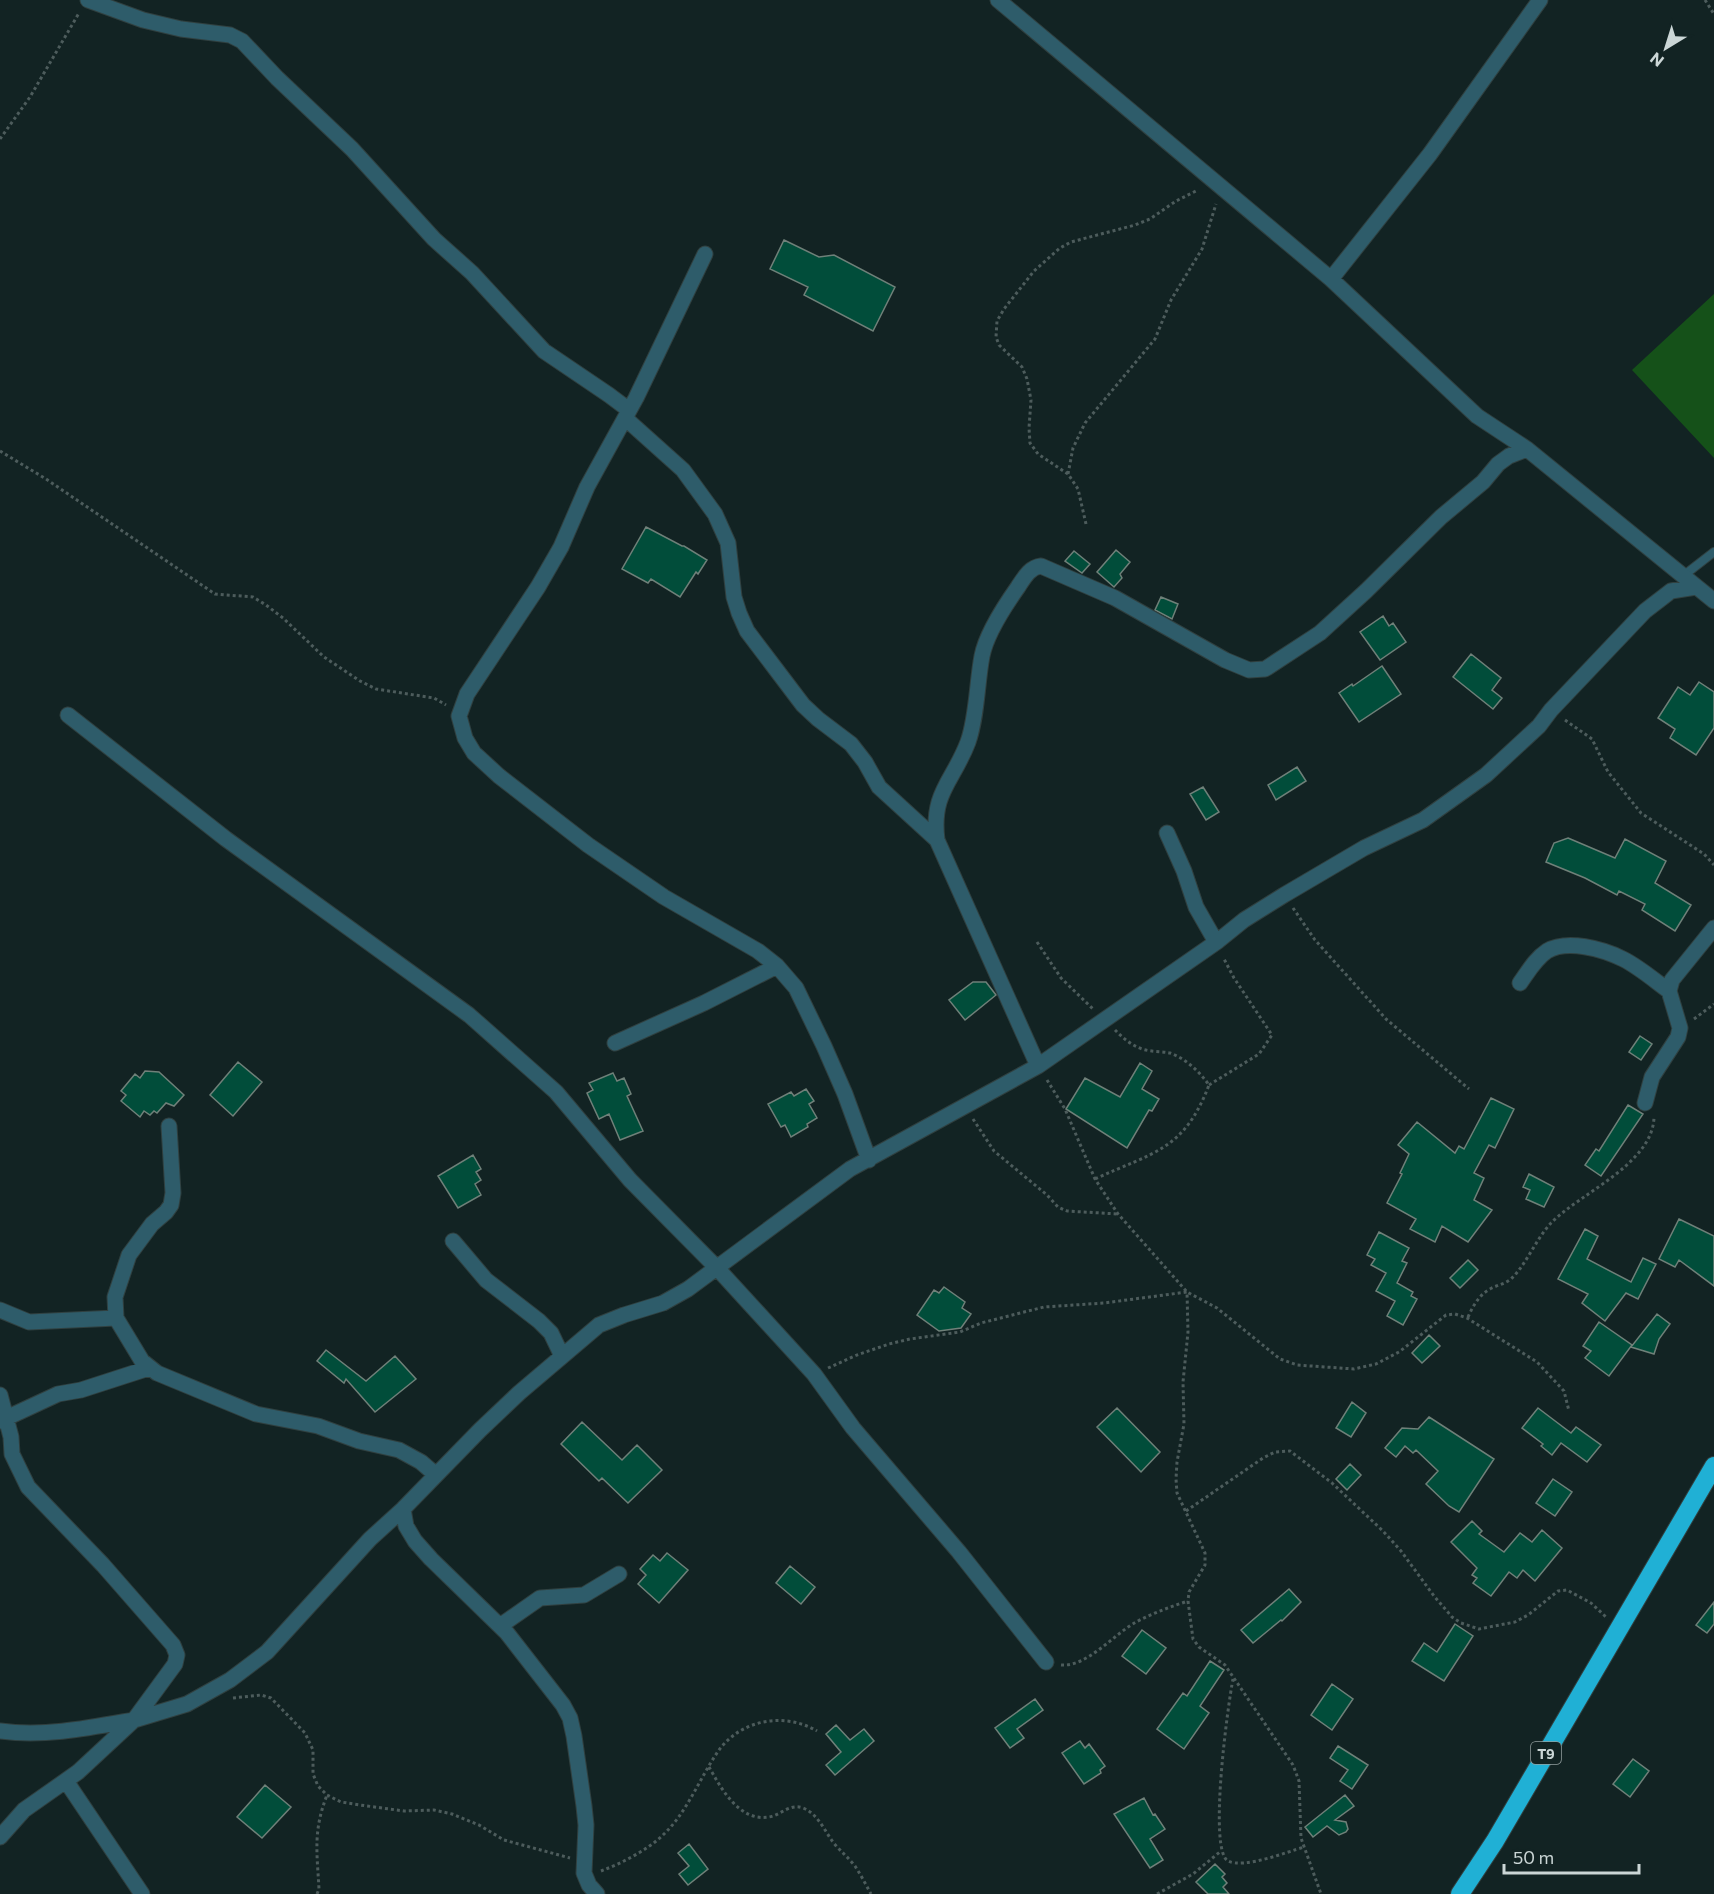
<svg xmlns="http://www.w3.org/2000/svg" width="1714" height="1894" font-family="Commissioner,sans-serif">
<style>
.green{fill:#155119}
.building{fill:#014d3a;stroke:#6f8079;stroke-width:1.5}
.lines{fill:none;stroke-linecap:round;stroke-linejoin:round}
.lane-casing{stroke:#304040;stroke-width:10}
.street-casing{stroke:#304040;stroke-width:17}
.highway-casing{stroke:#304040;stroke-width:20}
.path{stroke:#4d5c5c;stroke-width:3;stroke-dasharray:3 3;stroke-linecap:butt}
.lane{stroke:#2e5c6a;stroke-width:8}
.street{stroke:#2e5c6a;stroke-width:15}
.highway{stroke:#20b0d5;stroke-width:18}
.labels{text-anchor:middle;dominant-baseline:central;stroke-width:4.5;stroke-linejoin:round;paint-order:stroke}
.shield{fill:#122323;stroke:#94a0a0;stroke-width:1.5}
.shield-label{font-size:14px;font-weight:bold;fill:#cbd6d6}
</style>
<rect width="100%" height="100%" fill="#122323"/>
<path class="green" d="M1714 294V458L1632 370Z"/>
<path class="building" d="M784 240 819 257 834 255 895 287 873 331 804 295 808 287 770 269Z
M646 527 682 546H684L707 560 698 574 696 572 680 597 651 579 648 583 622 569Z
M1116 550 1130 562 1120 574 1122 578 1114 587 1097 572Z
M1074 551 1090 564 1082 573 1065 561Z
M1161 597 1178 604 1172 619 1155 610Z
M1383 616 1389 626 1393 623 1406 642 1380 660 1360 632Z
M1471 654 1501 678 1492 690 1502 698 1493 709 1453 677Z
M1382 666 1401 694 1359 722 1339 693 1352 684 1353 686Z
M1699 682 1714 692V728L1696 755 1670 738 1675 729 1658 718 1678 687 1690 695Z
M1297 767 1306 781 1276 800 1268 785Z
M1203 787 1219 812 1206 820 1190 794Z
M1568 838 1615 858 1625 839 1666 861 1655 883 1691 905 1675 931 1642 910 1645 904 1619 891 1617 895 1585 878 1546 862 1554 843Z
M973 982H986L996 995 965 1020 949 1000Z
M1640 1036 1652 1044 1641 1060 1629 1052Z
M238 1062 262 1082 233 1116 210 1095Z
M1140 1063 1152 1071 1142 1089 1159 1099 1152 1111 1149 1110 1127 1148 1066 1109 1085 1078 1120 1097Z
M145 1071 159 1072 184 1095 174 1106 166 1103 157 1113 154 1111 150 1115 144 1111 140 1117 121 1101 126 1095 121 1091 135 1074 140 1078Z
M613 1073 617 1081 624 1078 631 1094 627 1096 643 1131 620 1140 609 1114 599 1119 587 1093 593 1090 589 1083Z
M806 1089 814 1101 809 1104 817 1118 807 1124 808 1127 791 1137 785 1125 781 1127 768 1104 791 1092 794 1096Z
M1491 1098 1514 1109 1495 1148 1489 1145 1474 1173 1484 1178 1474 1200 1492 1210 1468 1242 1442 1226 1435 1242 1410 1229 1416 1219 1387 1203 1402 1174 1400 1173 1409 1154 1398 1145 1417 1122 1455 1153 1459 1146 1464 1149Z
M1628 1105 1643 1114 1601 1176 1585 1165 1596 1149 1599 1151Z
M473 1155 481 1169 476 1172 481 1180 475 1184 481 1195 458 1208 438 1176Z
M1529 1174 1554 1187 1544 1207 1526 1199 1530 1190 1523 1187Z
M1679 1219 1714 1236V1286L1679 1260 1675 1267 1659 1259Z
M1585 1229 1598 1236 1587 1259 1631 1282 1643 1258 1656 1264 1638 1299 1626 1293 1605 1321 1582 1303 1588 1294 1558 1279Z
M1379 1232 1409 1248 1402 1261 1407 1263 1397 1283 1413 1292 1411 1296 1417 1299 1403 1325 1387 1316 1395 1301 1376 1291 1386 1273 1371 1265 1375 1259 1367 1255Z
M1468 1260 1478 1270 1460 1288 1450 1278Z
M944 1287 965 1302 962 1308 971 1314 961 1328 939 1331 917 1315 934 1290 939 1293Z
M1657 1314 1670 1324 1659 1339 1654 1354 1631 1347Z
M1599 1322 1632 1345 1609 1376 1585 1358 1591 1351 1583 1346Z
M1429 1335 1440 1346 1422 1363 1412 1353Z
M326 1350 366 1381 395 1356 416 1379 375 1412 346 1379 344 1383 317 1361Z
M1352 1402 1366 1413 1351 1437 1336 1428Z
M1117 1408 1160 1452 1141 1472 1097 1427Z
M1538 1408 1571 1433 1576 1427 1601 1445 1587 1462 1561 1443 1552 1455 1541 1446 1543 1444 1522 1428Z
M1429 1417 1494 1459 1459 1512 1449 1506 1426 1484 1438 1471 1416 1450 1413 1453 1405 1446 1396 1457 1385 1448 1402 1428 1418 1429Z
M582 1422 622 1460 637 1445 662 1470 628 1503 602 1478 599 1481 561 1444Z
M1350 1464 1361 1475 1347 1490 1336 1479Z
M1553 1479 1572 1492 1555 1516 1536 1503Z
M1472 1521 1482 1531 1479 1534 1504 1552 1520 1533 1532 1542 1542 1530 1562 1548 1535 1581 1523 1570 1517 1578 1509 1572 1491 1596 1473 1583 1477 1578 1472 1575 1477 1568 1451 1542Z
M667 1553 688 1570 659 1603 638 1584 646 1575 640 1569 653 1555 660 1561Z
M790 1566 815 1587 801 1604 776 1583Z
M1289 1589 1301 1602 1282 1621 1281 1620 1253 1643 1241 1630Z
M1714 1602V1624L1707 1633 1696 1625Z
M1455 1624 1473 1636 1444 1681 1412 1661 1424 1643 1437 1652Z
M1142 1630 1166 1648 1146 1674 1122 1656Z
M1210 1661 1224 1670 1200 1706 1209 1713 1184 1749 1157 1729 1183 1693 1187 1696Z
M1332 1684 1353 1699 1332 1730 1311 1715Z
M1035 1699 1043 1710 1017 1729 1024 1738 1010 1748 995 1728Z
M836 1725 850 1740 864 1729 874 1741 835 1775 826 1765 841 1752 826 1734Z
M1080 1741 1085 1748 1089 1744 1105 1766 1100 1770 1101 1773 1084 1784 1062 1753Z
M1338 1746 1368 1765 1352 1789 1340 1781 1348 1770 1330 1758Z
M1633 1759 1649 1771 1630 1797 1613 1784Z
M265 1785 291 1807 262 1838 237 1817Z
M1345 1795 1354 1806 1335 1820 1346 1822 1348 1829 1346 1832 1339 1835 1327 1826 1313 1837 1305 1827Z
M1144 1798 1153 1815 1155 1814 1165 1829 1150 1839 1163 1860 1150 1868 1114 1814Z
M689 1844 708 1869 688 1885 679 1874 689 1866 678 1853Z
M1215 1864 1225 1874 1222 1877 1227 1883 1223 1887 1229 1894H1208L1196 1882Z"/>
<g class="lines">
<g class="lane-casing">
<path id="lane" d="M1683 576 1714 552"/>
</g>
<g class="street-casing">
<path id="street" d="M88 0 143 20 181 29 230 35 242 41 277 78 352 149 434 239 472 273 544 351 609 395 629 410
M998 0 1331 279 1477 416 1527 449 1714 601
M705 254 636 398 587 487 561 547 538 587 467 694 459 716 465 738 474 753 499 776 588 845 664 897 758 951 777 966 796 988 824 1046 845 1094 869 1160
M1331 279 1430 154 1540 0
M625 418 683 470 715 514 728 543 734 597 739 613 747 631 803 705 818 719 851 744 865 762 879 787 937 840 1038 1066
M68 715 226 839 469 1015 556 1092 630 1180 717 1268 814 1374 853 1428 959 1552 1046 1662
M1167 833 1184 871 1196 907 1216 942
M937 840C931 792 953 782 968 742 977 717 977 682 982 656 986 635 1006 604 1018 587 1024 578 1030 567 1041 566L1115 598 1225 660 1249 670 1265 669 1320 633 1366 591 1441 517 1483 482 1498 464 1509 456 1527 449
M1520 983C1528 972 1535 959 1547 951 1567 939 1603 949 1623 959 1639 967 1654 980 1669 991
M615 1043 704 1003 777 966
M1645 1103 1652 1077 1678 1037 1680 1028 1669 991 1672 980 1714 928
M169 1126 173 1193 171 1205 166 1212 152 1224 129 1255 115 1297 116 1318 142 1361 157 1373 256 1414 318 1426 359 1441 399 1450 421 1462 436 1475
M453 1241 486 1280 539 1321 551 1333 562 1356
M0 1310 29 1322 116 1318
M0 1395 11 1437 12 1454 28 1487 103 1565 173 1645 177 1655 175 1664 134 1720C89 1728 45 1737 0 1731
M0 1421 58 1394 81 1390 149 1368
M403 1509 406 1526 415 1541 431 1559 507 1633 563 1705 570 1718 574 1736 584 1806 586 1825 584 1873 589 1885 597 1894
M500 1626 540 1598 584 1595 619 1574
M66 1781 142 1894
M0 1837 24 1810 78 1772 134 1720 187 1704 230 1680 267 1652 370 1539 403 1509 480 1430 519 1393 599 1325 624 1315 663 1303 688 1289 850 1169 1038 1066 1218 941 1244 920 1284 895 1364 848 1423 820 1486 775 1539 726 1551 710 1645 611 1671 591 1696 587"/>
</g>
<g class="highway-casing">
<path id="highway" d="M1460 1894 1495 1841 1714 1466"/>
</g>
<path class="path" d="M1705 0 1714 14
M0 139 30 97 79 13
M0 451 46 479 215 594 253 597 266 605 283 618 324 657 360 681 376 689 434 698 446 705
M1068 474 1073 448 1085 423 1155 339 1171 300 1202 249 1216 204
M1086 524 1078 489 1068 474 1038 454 1030 443 1029 428 1031 400 1027 379 1022 367 999 345 996 337 997 321 1004 309 1034 271 1060 248 1071 242 1135 225 1150 219 1176 201 1198 190
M1565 720 1592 739 1608 772 1641 813 1704 854 1714 865
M1293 908 1315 940 1386 1019 1469 1089
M1037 942 1061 978 1093 1009
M1694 1019 1714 1004
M1047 1080 1065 1109 1095 1179 1118 1214 1187 1292 1217 1308 1280 1359 1297 1365 1354 1369 1376 1364 1399 1352 1446 1315 1455 1314 1467 1318 1537 1362 1564 1391 1569 1411
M1209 1085 1259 1054 1272 1035 1234 978 1223 957
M973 1119 994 1151 1047 1195 1058 1207 1067 1211 1118 1214
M1095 1179C1153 1152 1184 1151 1209 1085 1199 1071 1186 1059 1170 1053 1161 1051 1151 1052 1142 1049 1131 1045 1123 1038 1115 1030
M1468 1317C1473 1306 1479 1295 1490 1289 1497 1285 1505 1284 1511 1279 1526 1265 1536 1239 1551 1223 1580 1193 1653 1164 1654 1117
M828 1368 857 1355 889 1344 910 1339 960 1332 981 1323 1044 1307 1104 1303 1187 1292 1188 1332 1183 1382 1184 1424 1177 1462 1176 1479 1177 1493 1205 1553V1565L1189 1592 1188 1601 1193 1639 1199 1647 1225 1665 1293 1765 1299 1781 1301 1838 1321 1894
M1186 1511 1263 1458 1275 1452 1290 1451 1332 1483 1383 1531 1401 1551 1434 1596 1452 1617 1461 1623 1479 1629 1515 1622 1528 1615 1558 1591 1567 1590 1591 1603 1606 1617
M1061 1665C1087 1667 1113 1635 1136 1622 1153 1613 1170 1607 1188 1601
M1233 1679C1228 1704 1208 1850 1228 1861 1244 1869 1287 1852 1304 1847
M233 1698 261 1695 271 1698 305 1733 313 1750V1774L318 1786 327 1795 341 1802 360 1805 404 1811 434 1810 452 1814 479 1825 504 1840 570 1858
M709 1767C721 1788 739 1822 769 1817 781 1815 790 1803 803 1808 818 1814 824 1830 833 1842 840 1851 848 1857 855 1866 861 1875 866 1885 871 1894
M601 1871C622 1863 648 1850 664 1834 688 1811 700 1777 719 1750 742 1719 785 1712 817 1731
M317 1894 319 1889C317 1852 313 1831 327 1795
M1157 1894 1193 1874 1221 1851"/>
<use href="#lane" class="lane"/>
<use href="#street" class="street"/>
<use href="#highway" class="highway"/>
</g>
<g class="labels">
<rect class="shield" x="1531" y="1742" width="30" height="22" rx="4.5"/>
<g class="shield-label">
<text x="1546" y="1753">T9</text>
</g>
</g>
<g transform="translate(1666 48) rotate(218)" stroke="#122323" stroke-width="4.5" paint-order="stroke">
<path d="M0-4.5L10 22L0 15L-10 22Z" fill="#cbd6d6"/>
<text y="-9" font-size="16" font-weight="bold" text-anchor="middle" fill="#cbd6d6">N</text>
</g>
<path d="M1504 1864v9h135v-9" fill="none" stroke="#cbd6d6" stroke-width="3"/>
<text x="1513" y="1864" font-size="18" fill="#cbd6d6" stroke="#122323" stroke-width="4.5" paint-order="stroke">50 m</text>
</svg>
